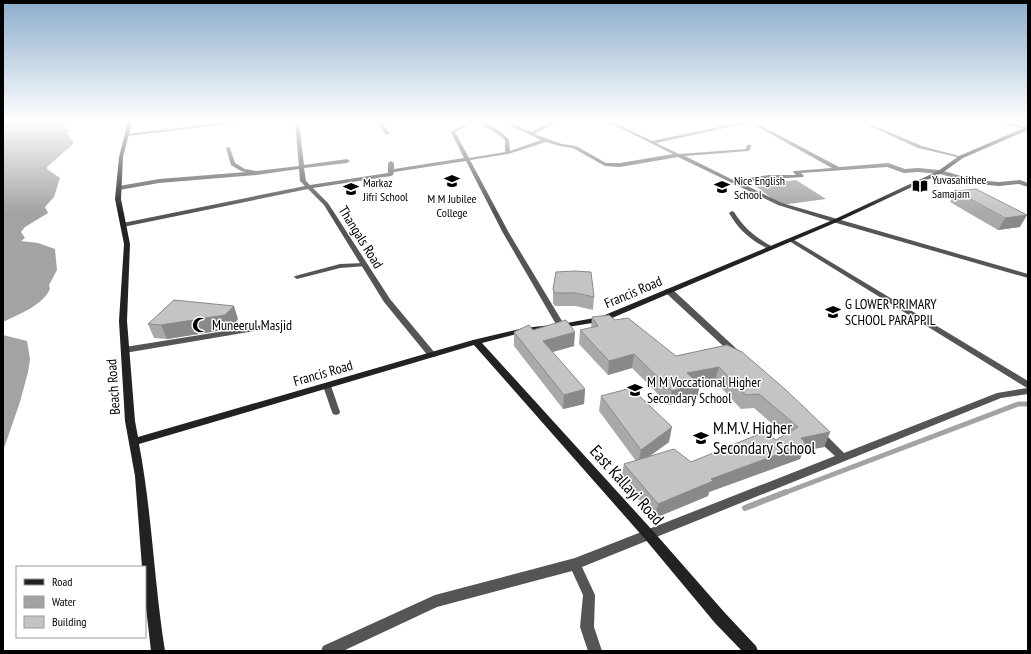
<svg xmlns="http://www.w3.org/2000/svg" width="1031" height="654" font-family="'PT Sans Narrow',sans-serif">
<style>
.water{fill:#a3a3a3}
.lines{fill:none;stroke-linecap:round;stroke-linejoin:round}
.stream-far1{stroke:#a3a3a3;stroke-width:5}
.stream{stroke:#a3a3a3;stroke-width:6}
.lane{fill:#555;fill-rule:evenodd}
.street{fill:#555;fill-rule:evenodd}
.secondary{fill:#222;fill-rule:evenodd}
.wall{fill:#a9a9a9}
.shaded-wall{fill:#898989}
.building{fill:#c4c4c4;stroke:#898989}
.labels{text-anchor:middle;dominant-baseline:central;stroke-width:3;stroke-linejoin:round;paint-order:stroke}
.far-poi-label{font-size:12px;fill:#000;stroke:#fff;text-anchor:start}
.street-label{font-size:14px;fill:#000;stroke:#fff}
.poi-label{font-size:14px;fill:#000;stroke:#fff;text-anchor:start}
.near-poi-label{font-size:17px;fill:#000;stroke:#fff;text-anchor:start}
.near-street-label{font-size:17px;fill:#000;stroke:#fff}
</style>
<rect width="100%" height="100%" fill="#fff"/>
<path class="water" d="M3 122H66L62 125 70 131 67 134 74 143 47 167V169L60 178 54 197 45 207 48 213 25 227 21 232 25 238 21 241 38 243 55 249 57 270 49 285 50 289C42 306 19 314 3 322Z
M796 180 826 199 781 205 754 185Z
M3 335 27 341 30 359 28 372 20 402 3 451Z"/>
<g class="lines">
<path class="stream-far1" d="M784 493 1018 404H1028"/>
<path class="stream" d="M745 508 786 492"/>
<path class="lane" d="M732 211 734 212C745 229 755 237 773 247V249C768 250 765 247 761 245 747 237 737 227 729 213Z
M364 263 366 264 367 265 366 266 340 268 297 279 294 277 295 276 340 264Z
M327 383 330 384 331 386 340 412 339 414 336 415 333 414 332 412 323 386 324 384Z"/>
<path class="street" d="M229 122H239L237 123 127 136 125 135 127 134Z
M295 122H299L304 165 347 159 350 161 347 163 304 168 306 181 310 185 388 173V163L391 161 394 163V169L464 158 451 132 469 122H474L455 132 469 158 505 152V140L496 133 477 122C489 122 502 132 509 140L510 151 541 140 503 122H508L531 132 551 122H556L534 134 562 144 576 146 606 163H620L673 154 608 122H613L652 141 743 122H754L839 167 888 163 905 169 918 168 940 170 976 180 999 182 1020 180 1028 183V187L1019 184 999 186 976 184 940 174 918 172 904 173 887 167 801 173 804 176 803 177 769 179 739 182 782 203 1028 274V278L833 222 778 205 678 157 620 167 605 166 573 148 559 146 546 142 508 154 470 160 509 233 565 326 561 328 557 326 503 233 466 161 394 172 393 175 391 176 313 188 328 203 390 299 435 353 436 355 435 357H429L384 302 324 205 308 189 123 227 120 225 123 223 305 186 300 181 299 169 256 175 159 183 119 190 116 188 119 186 159 179 246 172 241 171 231 165 226 148 228 147 230 148 235 163 245 169 256 171 299 166ZM743 124H753L832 168 794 171 793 172 796 175H769L733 180 685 156 748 151 750 150 751 145H747L746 149 679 154 656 143Z
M378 122H382L389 133V134H385Z
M861 122H866L922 146 963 157 961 158 918 148Z
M997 122H1003L1028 128V130Z
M791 238 1028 381V394L1001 398 582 567 595 595 594 627 602 651H588L580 627 583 595 572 571 437 607 343 651H321L323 646 435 595 575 558 835 456 814 437 813 434 814 431 818 430 822 431 844 453 997 393 1027 388 789 241V239Z
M666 289H672L740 352 741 354 740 356H734L666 293 665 291Z
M263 325H266L267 327 266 329 125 353 121 350 125 347Z"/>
<path class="secondary" d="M128 122H132L123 157 121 199 130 244 127 321 135 421 138 437 473 340 524 328 561 324 600 317 833 220 938 171 959 156 1026 127H1028V130L963 158 942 173 837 222 605 321 561 328 524 332 482 343 653 531 725 613 756 646 758 651H742L715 623 645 539 474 345 139 444C152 512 154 582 165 651H151L145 599V567H142L135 476 125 421 119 321 124 244 115 199 119 157Z"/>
</g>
<path class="wall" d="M956 191 1020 227 998 230 950 202Z
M553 289 594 297 593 310 575 306H555L553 303Z
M592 317 615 320 676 356 727 345 830 432 824 447 803 451 800 459 709 492 708 496 655 518 621 479 624 464 636 461 599 411 601 396 669 442 649 457 691 462 776 440 785 435 754 408 741 409 715 381 700 384 697 398 669 405 632 368 608 375 579 344 580 330 591 328Z
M238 319 230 329 167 339 154 338 148 324Z
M533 330 574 346 552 352 585 389 584 404 563 409 514 346V332Z"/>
<path class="shaded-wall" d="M1027 215 1020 227 998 230 1005 218Z
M234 306 238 319 230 329 167 339 161 325Z
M575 332 574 346 542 355 543 341Z
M634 354 632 368 608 375 609 361Z
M719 367 715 381 683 387 687 373Z
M700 384 697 398 669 405 672 391Z
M585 389 584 404 563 409 564 395Z
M672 427 669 442 638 464 641 450Z
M830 432 824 447 803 451 800 459 709 492 708 496 655 518 658 504 711 479 801 438Z"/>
<path class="building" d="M976 189 1027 215 1005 218 956 191Z
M574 271 591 272 594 297 576 293H555L553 289 556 272Z
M174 300 234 306 225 315 161 325 148 324Z
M609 315 615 320 628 318 676 356 727 345 742 352 786 390 830 432 801 438 806 444 711 479 713 481 658 504 624 464 674 449 691 462 764 432 776 440 798 427 759 394 746 395 719 367 687 373 700 384 672 391 634 354 609 361 580 330 598 326 592 317Z
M566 320 575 332 543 341 585 389 564 395 514 332 529 325 533 330Z
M631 388 672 427 641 450 601 396Z"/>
<linearGradient id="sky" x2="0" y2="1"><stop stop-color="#8cadcc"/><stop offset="0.57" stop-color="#fff"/><stop offset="1" stop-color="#fff" stop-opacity="0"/></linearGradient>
<rect width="1031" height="213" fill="url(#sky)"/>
<defs>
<g id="university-bare" transform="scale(1.2)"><path d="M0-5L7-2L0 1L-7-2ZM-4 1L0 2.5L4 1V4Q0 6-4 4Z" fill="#000" stroke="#fff" stroke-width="2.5" paint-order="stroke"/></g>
<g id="library-bare" transform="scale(1.2)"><path d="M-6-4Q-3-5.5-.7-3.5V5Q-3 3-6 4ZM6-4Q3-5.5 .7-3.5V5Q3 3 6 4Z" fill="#000" stroke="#fff" stroke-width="2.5" paint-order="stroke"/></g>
<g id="school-bare" transform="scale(1.2)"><path d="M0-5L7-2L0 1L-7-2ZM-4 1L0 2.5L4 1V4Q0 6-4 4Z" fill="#000" stroke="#fff" stroke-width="2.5" paint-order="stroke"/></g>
<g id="mosque-bare" transform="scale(1.2)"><path d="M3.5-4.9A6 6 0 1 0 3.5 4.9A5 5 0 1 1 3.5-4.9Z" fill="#000" stroke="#fff" stroke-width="2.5" paint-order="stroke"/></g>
</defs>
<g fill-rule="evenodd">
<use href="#university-bare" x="452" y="181"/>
<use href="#library-bare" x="920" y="186"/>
<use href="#school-bare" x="722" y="187"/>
<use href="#school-bare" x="351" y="189"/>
<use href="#school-bare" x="833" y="312"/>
<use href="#mosque-bare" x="200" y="325"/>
<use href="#school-bare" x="635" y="390"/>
<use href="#school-bare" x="701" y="438"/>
</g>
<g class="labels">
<g class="far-poi-label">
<text x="932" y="179">Yuvasahithee<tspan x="932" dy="14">Samajam</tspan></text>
<text x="734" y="180">Nice English<tspan x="734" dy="14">School</tspan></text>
<text x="363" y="182">Markaz<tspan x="363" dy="14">Jifri School</tspan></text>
<text x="452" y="198" text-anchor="middle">M M Jubilee<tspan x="452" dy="14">College</tspan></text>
</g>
<g class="street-label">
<text transform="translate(361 237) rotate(58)">Thangals Road</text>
<text transform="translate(633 292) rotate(-23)">Francis Road</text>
<text transform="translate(323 373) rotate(-16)">Francis Road</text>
<text transform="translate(113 387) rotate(-94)">Beach Road</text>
</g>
<g class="poi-label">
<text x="845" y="304">G LOWER PRIMARY<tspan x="845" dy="16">SCHOOL PARAPPIL</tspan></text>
<text x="212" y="325">Muneerul Masjid</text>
<text x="647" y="382">M M Voccational Higher<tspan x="647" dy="16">Secondary School</tspan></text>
</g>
<g class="near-poi-label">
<text x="713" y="428">M.M.V. Higher<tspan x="713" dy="20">Secondary School</tspan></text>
</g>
<g class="near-street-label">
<text transform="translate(627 485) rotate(48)">East Kallayi Road</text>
</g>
</g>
<rect width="1031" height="654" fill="none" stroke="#000000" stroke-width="8"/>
<rect x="16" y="566" width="130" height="72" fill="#ffffff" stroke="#999999"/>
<rect x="24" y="579" width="20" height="6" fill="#222222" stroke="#999999"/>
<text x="52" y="586" font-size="12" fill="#000000">Road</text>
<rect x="24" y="596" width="20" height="12" fill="#a3a3a3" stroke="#999999"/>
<text x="52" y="606" font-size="12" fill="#000000">Water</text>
<rect x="24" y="616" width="20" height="12" fill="#c4c4c4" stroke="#999999"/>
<text x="52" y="626" font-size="12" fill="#000000">Building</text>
</svg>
